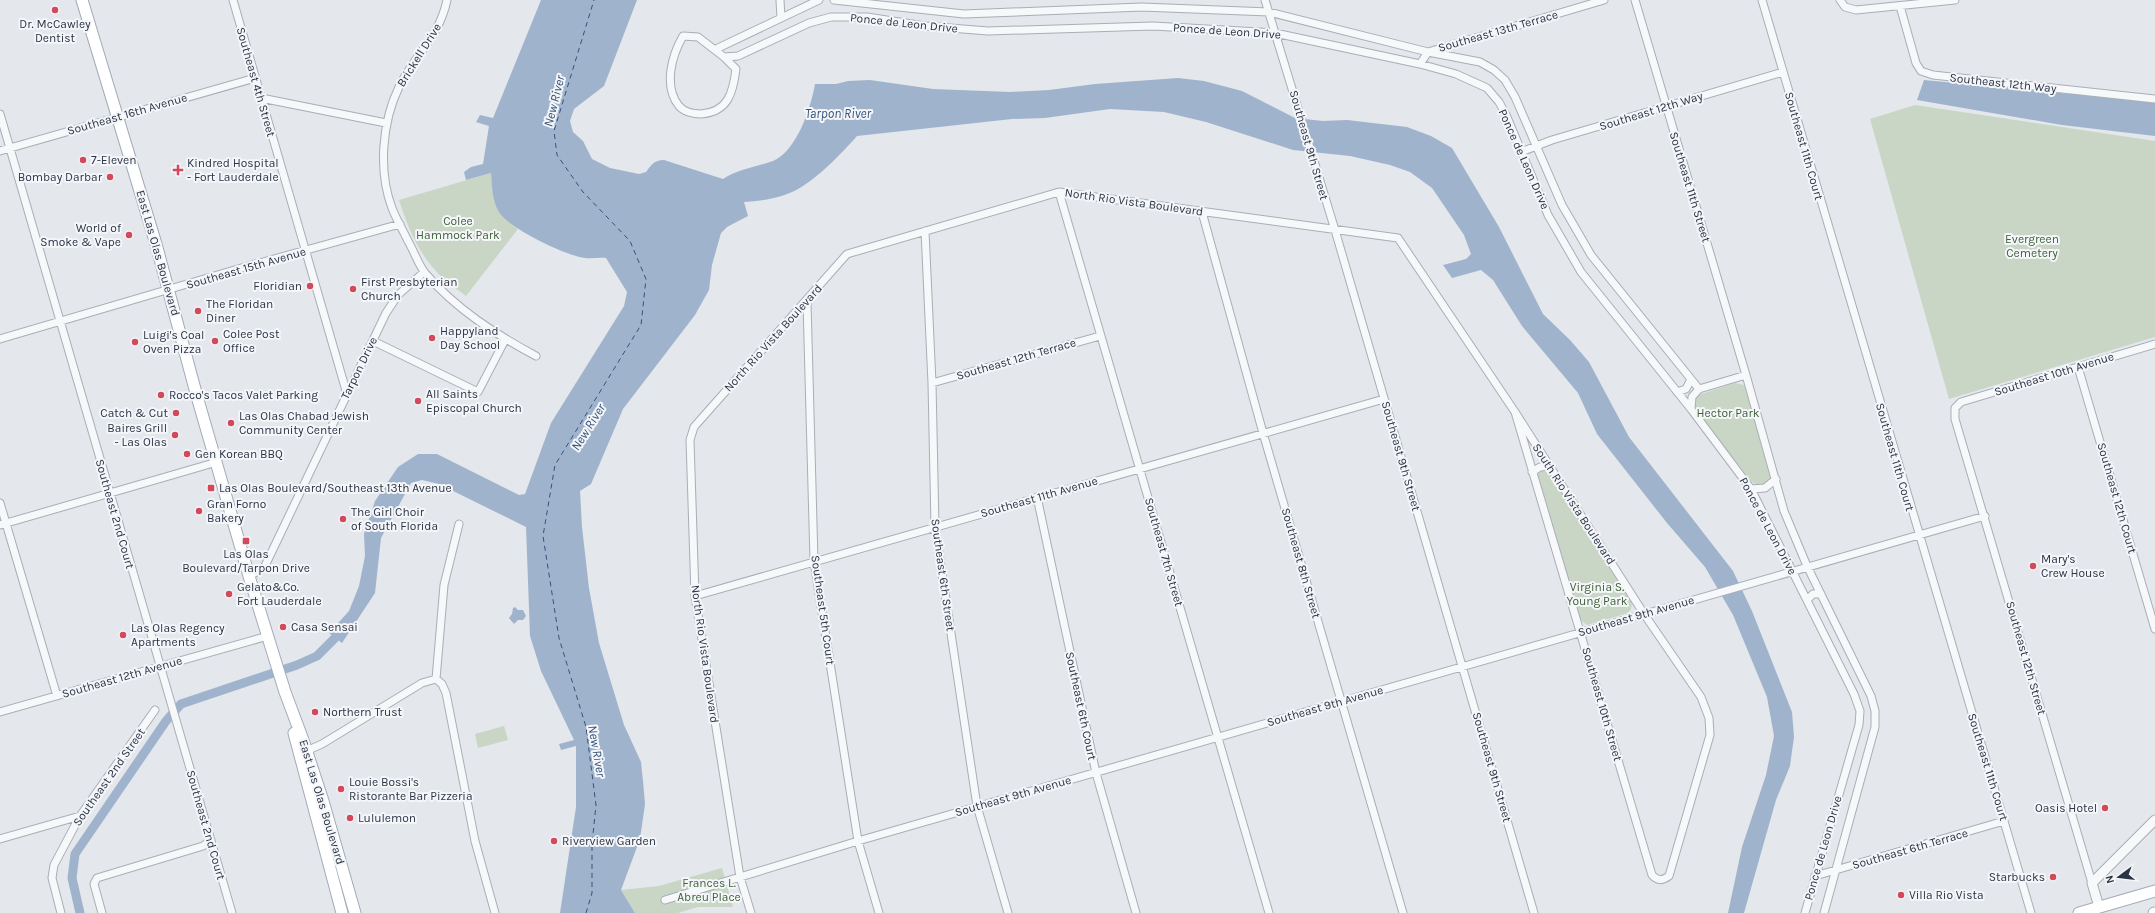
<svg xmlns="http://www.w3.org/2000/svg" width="2155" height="913" font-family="Karla,sans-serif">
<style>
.green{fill:#c9d6c5}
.water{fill:#9fb4cc}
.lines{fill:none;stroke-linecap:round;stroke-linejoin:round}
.canal{stroke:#9fb4cc;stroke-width:9}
.ferry{stroke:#34527a;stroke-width:1;stroke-dasharray:5 4;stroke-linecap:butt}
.minor-casing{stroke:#a9aeb7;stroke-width:9}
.tertiary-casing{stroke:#a9aeb7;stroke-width:11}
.primary-casing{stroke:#a3abb8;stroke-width:13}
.minor{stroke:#f7f8fa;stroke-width:7}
.tertiary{stroke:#f7f8fa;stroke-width:9}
.primary{stroke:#fff;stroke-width:11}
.poi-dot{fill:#d1495b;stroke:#f4f6f9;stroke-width:1.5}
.labels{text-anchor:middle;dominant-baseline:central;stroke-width:4;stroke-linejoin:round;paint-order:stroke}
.street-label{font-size:12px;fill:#2b3445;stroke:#f4f6f9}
.poi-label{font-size:12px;fill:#2b3445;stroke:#f4f6f9;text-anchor:start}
.park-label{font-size:12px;fill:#3f6138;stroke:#f4f6f9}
.water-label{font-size:13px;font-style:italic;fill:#34527a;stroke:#f4f6f9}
</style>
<rect width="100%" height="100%" fill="#e4e7ec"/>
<path class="green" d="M1915 105 2155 141V337L1949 399 1870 119Z
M491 173C493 200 495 212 518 229L466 296C456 288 443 280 435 270 417 250 407 225 399 200Z
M1735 383 1744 385 1746 389 1771 471V477L1766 484 1758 486 1751 481 1695 409 1694 403 1698 395Z
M1543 468 1553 477 1632 601 1631 609 1628 613 1587 625 1578 618 1536 474 1538 470Z
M504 726 508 740 478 748 475 734Z
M722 868 733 907H698L678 913H635L621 890 659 886Z"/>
<path class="water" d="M541 0H637L604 86 574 109 570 121 573 132 583 141 592 159 610 168 639 174 646 172C651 165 654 160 664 160L723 179C739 169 756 167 773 161 797 151 811 107 815 84H836L848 81 870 80 933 89 1010 92 1049 90 1095 84 1178 78 1204 81 1242 91 1295 118 1323 121 1347 120 1407 127 1431 136 1452 148 1499 227 1543 314 1570 340 1589 362 1629 437 1733 571 1752 611 1792 712 1794 737 1790 766 1776 800 1744 913H1728L1742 847 1766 775 1774 736 1767 697 1733 615 1705 567 1667 523 1597 434 1578 393 1522 326 1493 280 1481 270 1452 278 1443 265 1466 259 1471 254 1464 235 1432 188 1410 172 1390 165 1350 156 1293 150 1206 122 1164 112 1110 109 1045 118 1012 119 857 136C841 154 819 177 798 189 782 198 762 201 744 202L748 216 727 227 721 233 712 265 709 290 695 315 623 409 591 484 580 491 582 527 589 588 599 643 624 725 641 762 643 781 645 804 640 839 621 890 635 913H560L576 807V746L561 750 559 744 574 740 541 671 530 636 526 527 439 484 422 480 411 483 381 538 375 593 342 643 329 633 349 611 359 586 365 556 364 534 375 501 398 467 418 454H437L519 495 525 494 551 423 624 306 627 292 606 258C599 257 592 259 585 258 567 256 508 228 499 212 492 201 492 186 491 173L466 180 464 172 471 167 483 164 489 126 476 122 480 115 493 118Z
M1924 80 2155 102V136L2062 125 1917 100Z
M515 607 518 610H523L526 616 523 620H518L514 624 509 618 512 614 513 608Z"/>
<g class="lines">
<path class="canal" d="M80 913 72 878 75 854 166 721 181 704 297 665 317 656 335 638"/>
<path class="ferry" d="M586 913 592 893V844L596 805 586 727 559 638 543 536 555 465 641 325 646 279 630 241 583 192 557 155 554 131 594 0"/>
<g class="minor-casing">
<path id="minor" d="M233 0 347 394
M447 0C439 38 415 54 399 87 382 122 378 171 392 208 396 219 403 230 408 241 414 251 418 264 425 273 456 309 495 334 536 356
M780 0 781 18
M834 0 964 14 1142 7 1269 12 1428 52 1480 62 1494 70 1505 80 1515 97 1562 205 1591 255 1699 389
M1265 0 1335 230 1534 913
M1635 0 1746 375 1784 511 1807 566 1871 696 1875 711V727L1824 913
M1762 0 2031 913
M1840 0 1845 7 1856 10 1955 0
M1900 6 1916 63 1921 71 1933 75 2155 99
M716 49 819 0
M724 57 736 69C733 93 728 112 701 114 694 114 684 112 679 106 663 86 672 55 683 36L698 37 724 57 738 56 809 23 831 17H867L925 26 988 31 1153 26 1275 33 1420 64 1456 74 1487 88 1499 102 1507 117 1548 215 1581 272 1691 409 1751 489 1854 694 1860 711 1859 725 1805 913
M1420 64 1428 52 1604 0
M261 98 386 123
M0 114 232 913
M0 151 255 78
M1521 152 1552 140 1783 72
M1059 192 1269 913
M1202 212 1263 433 1403 913
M925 231 932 383 935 527 977 806 1008 913
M807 302 814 561 858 841 879 913
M0 339 238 269 400 224
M373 341 478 392 505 340
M2078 367 2155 629
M932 383 1100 336
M1677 392 1686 389 1691 379
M1691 409 1692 397 1699 389 1746 375
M1532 472 1540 467 1549 466
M1751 489 1765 488 1776 479
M1037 497 1096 773 1136 913
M0 503 57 696
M0 525 217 462
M249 576 264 568 386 313 398 295 424 272
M695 596 1384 399
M1807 600 1813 594H1821
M436 679 442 684 446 693 475 841 495 913
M436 679 444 585 459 524
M0 712 268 636
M304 752 322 744 422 683 436 679
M0 839 80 816
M1815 876 2004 821
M2092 883 1955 419V408L1961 402 2155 344
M665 900 858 841 1985 516
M61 913 52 878 54 865 80 816 155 710
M102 913 94 884 97 878 203 846 211 840
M751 913 740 877 695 596 690 440 694 427 847 254 1059 192 1398 238 1515 412 1644 614 1701 697 1709 718 1710 735 1669 876C1662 881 1658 881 1652 875L1515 412"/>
</g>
<g class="tertiary-casing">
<path id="tertiary" d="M2099 907 2092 883 2155 820"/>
</g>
<g class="primary-casing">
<path id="primary" d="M82 0 156 244 196 393 249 576 285 692 303 740 323 801 355 913
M294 733 342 913
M2079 913 2155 891
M2154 913H2155"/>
</g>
<use href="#minor" class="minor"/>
<use href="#tertiary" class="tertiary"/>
<use href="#primary" class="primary"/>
</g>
<g class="poi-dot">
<circle cx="55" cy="10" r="4"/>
<circle cx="83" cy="160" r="4"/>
<path d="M176 164h4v4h4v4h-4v4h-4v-4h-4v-4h4z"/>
<circle cx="110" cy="177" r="4"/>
<circle cx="129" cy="235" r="4"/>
<circle cx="310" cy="286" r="4"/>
<circle cx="353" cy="289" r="4"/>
<circle cx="198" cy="311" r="4"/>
<circle cx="432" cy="338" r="4"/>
<circle cx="215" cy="341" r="4"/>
<circle cx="135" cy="342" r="4"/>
<circle cx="161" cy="395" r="4"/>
<circle cx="418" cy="401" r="4"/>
<circle cx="176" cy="413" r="4"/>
<circle cx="231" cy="423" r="4"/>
<circle cx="175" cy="435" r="4"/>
<circle cx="187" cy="454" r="4"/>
<rect x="207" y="484" width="8" height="8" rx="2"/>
<circle cx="199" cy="511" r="4"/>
<circle cx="343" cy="519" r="4"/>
<rect x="242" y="537" width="8" height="8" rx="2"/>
<circle cx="2033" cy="566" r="4"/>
<circle cx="229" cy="594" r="4"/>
<circle cx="283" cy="627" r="4"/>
<circle cx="123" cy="635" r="4"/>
<circle cx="315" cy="712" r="4"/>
<circle cx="341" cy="789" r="4"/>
<circle cx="2105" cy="808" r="4"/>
<circle cx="350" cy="818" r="4"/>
<circle cx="554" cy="841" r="4"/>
<circle cx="2053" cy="877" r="4"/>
<circle cx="1901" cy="895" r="4"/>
</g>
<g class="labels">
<g class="street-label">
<text transform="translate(904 23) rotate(6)">Ponce de Leon Drive</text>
<text transform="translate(1227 31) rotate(4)">Ponce de Leon Drive</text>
<text transform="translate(1498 31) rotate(-16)">Southeast 13th Terrace</text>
<text transform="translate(419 55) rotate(-58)">Brickell Drive</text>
<text transform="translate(256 82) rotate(74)">Southeast 4th Street</text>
<text transform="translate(2003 83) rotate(6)">Southeast 12th Way</text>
<text transform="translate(1651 111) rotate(-17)">Southeast 12th Way</text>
<text transform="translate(127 114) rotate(-16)">Southeast 16th Avenue</text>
<text transform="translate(1309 145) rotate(74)">Southeast 9th Street</text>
<text transform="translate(1804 146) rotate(74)">Southeast 11th Court</text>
<text transform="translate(1524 159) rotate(66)">Ponce de Leon Drive</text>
<text transform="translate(1690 187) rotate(73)">Southeast 11th Street</text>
<text transform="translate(1134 202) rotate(8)">North Rio Vista Boulevard</text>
<text transform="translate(158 253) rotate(74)">East Las Olas Boulevard</text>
<text transform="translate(246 268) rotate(-16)">Southeast 15th Avenue</text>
<text transform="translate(773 338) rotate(-48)">North Rio Vista Boulevard</text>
<text transform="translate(1016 359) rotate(-16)">Southeast 12th Terrace</text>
<text transform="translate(359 368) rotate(-64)">Tarpon Drive</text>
<text transform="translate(2054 374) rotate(-17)">Southeast 10th Avenue</text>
<text transform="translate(1401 456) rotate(74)">Southeast 9th Street</text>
<text transform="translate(1895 457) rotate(74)">Southeast 11th Court</text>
<text transform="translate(1039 497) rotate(-16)">Southeast 11th Avenue</text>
<text transform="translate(2117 498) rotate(74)">Southeast 12th Court</text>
<text transform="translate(1574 504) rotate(57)">South Rio Vista Boulevard</text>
<text transform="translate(115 514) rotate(74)">Southeast 2nd Court</text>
<text transform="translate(1768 526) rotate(62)">Ponce de Leon Drive</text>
<text transform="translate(1164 552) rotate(74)">Southeast 7th Street</text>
<text transform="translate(1301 563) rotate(74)">Southeast 8th Street</text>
<text transform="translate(943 575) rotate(82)">Southeast 6th Street</text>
<text transform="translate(823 610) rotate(82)">Southeast 5th Court</text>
<text transform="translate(1636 616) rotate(-16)">Southeast 9th Avenue</text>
<text transform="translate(705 654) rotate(82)">North Rio Vista Boulevard</text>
<text transform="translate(2026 658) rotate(74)">Southeast 12th Street</text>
<text transform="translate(122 677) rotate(-16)">Southeast 12th Avenue</text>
<text transform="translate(1602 704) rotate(74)">Southeast 10th Street</text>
<text transform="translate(1081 706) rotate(78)">Southeast 6th Court</text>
<text transform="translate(1325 706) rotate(-16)">Southeast 9th Avenue</text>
<text transform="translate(1492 767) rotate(74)">Southeast 9th Street</text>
<text transform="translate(1988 767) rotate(73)">Southeast 11th Court</text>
<text transform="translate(109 777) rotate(-55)">Southeast 2nd Street</text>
<text transform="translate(1013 796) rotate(-16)">Southeast 9th Avenue</text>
<text transform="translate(322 802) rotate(73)">East Las Olas Boulevard</text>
<text transform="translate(206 825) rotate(74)">Southeast 2nd Court</text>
<text transform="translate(1823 848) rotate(-74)">Ponce de Leon Drive</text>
<text transform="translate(1910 849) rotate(-16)">Southeast 6th Terrace</text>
</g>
<g class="poi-label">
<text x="55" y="24" text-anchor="middle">Dr. McCawley<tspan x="55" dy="14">Dentist</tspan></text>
<text x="91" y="160">7-Eleven</text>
<text x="187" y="163">Kindred Hospital<tspan x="187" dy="14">- Fort Lauderdale</tspan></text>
<text x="102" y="177" text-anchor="end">Bombay Darbar</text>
<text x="121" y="228" text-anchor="end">World of<tspan x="121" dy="14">Smoke &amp; Vape</tspan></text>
<text x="361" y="282">First Presbyterian<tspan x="361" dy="14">Church</tspan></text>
<text x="302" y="286" text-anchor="end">Floridian</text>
<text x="206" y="304">The Floridan<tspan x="206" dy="14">Diner</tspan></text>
<text x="440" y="331">Happyland<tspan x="440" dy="14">Day School</tspan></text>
<text x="223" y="334">Colee Post<tspan x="223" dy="14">Office</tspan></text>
<text x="143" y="335">Luigi's Coal<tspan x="143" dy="14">Oven Pizza</tspan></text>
<text x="426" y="394">All Saints<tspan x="426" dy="14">Episcopal Church</tspan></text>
<text x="169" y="395">Rocco's Tacos Valet Parking</text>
<text x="168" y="413" text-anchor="end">Catch &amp; Cut</text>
<text x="239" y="416">Las Olas Chabad Jewish<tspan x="239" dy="14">Community Center</tspan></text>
<text x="167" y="428" text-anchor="end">Baires Grill<tspan x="167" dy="14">- Las Olas</tspan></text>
<text x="195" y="454">Gen Korean BBQ</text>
<text x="219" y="488">Las Olas Boulevard/Southeast 13th Avenue</text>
<text x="207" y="504">Gran Forno<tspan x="207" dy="14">Bakery</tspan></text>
<text x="351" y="512">The Girl Choir<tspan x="351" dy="14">of South Florida</tspan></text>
<text x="246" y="554" text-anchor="middle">Las Olas<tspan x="246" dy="14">Boulevard/Tarpon Drive</tspan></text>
<text x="2041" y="559">Mary's<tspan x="2041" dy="14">Crew House</tspan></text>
<text x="237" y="587">Gelato&amp;Co.<tspan x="237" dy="14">Fort Lauderdale</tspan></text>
<text x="291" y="627">Casa Sensai</text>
<text x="131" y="628">Las Olas Regency<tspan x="131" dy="14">Apartments</tspan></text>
<text x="323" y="712">Northern Trust</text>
<text x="349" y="782">Louie Bossi's<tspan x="349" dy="14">Ristorante Bar Pizzeria</tspan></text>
<text x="2097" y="808" text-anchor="end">Oasis Hotel</text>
<text x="358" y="818">Lululemon</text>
<text x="562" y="841">Riverview Garden</text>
<text x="2045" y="877" text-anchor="end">Starbucks</text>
<text x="1909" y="895">Villa Rio Vista</text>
</g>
<g class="park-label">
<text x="458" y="221">Colee<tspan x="458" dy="14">Hammock Park</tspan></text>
<text x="2032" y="239">Evergreen<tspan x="2032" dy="14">Cemetery</tspan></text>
<text x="1728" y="413">Hector Park</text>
<text x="1597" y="587">Virginia S.<tspan x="1597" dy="14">Young Park</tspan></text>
<text x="709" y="883">Frances L.<tspan x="709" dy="14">Abreu Place</tspan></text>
</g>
<g class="water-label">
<text transform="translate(554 101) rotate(-76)">New River</text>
<text x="838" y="113">Tarpon River</text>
<text transform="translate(588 427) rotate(-58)">New River</text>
<text transform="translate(597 751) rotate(80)">New River</text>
</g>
</g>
<g transform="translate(2119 877) rotate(255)" stroke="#f4f6f9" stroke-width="3" paint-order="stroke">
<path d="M0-3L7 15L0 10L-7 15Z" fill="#2b3445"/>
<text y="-6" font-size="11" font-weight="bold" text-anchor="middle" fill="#2b3445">N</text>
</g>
</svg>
